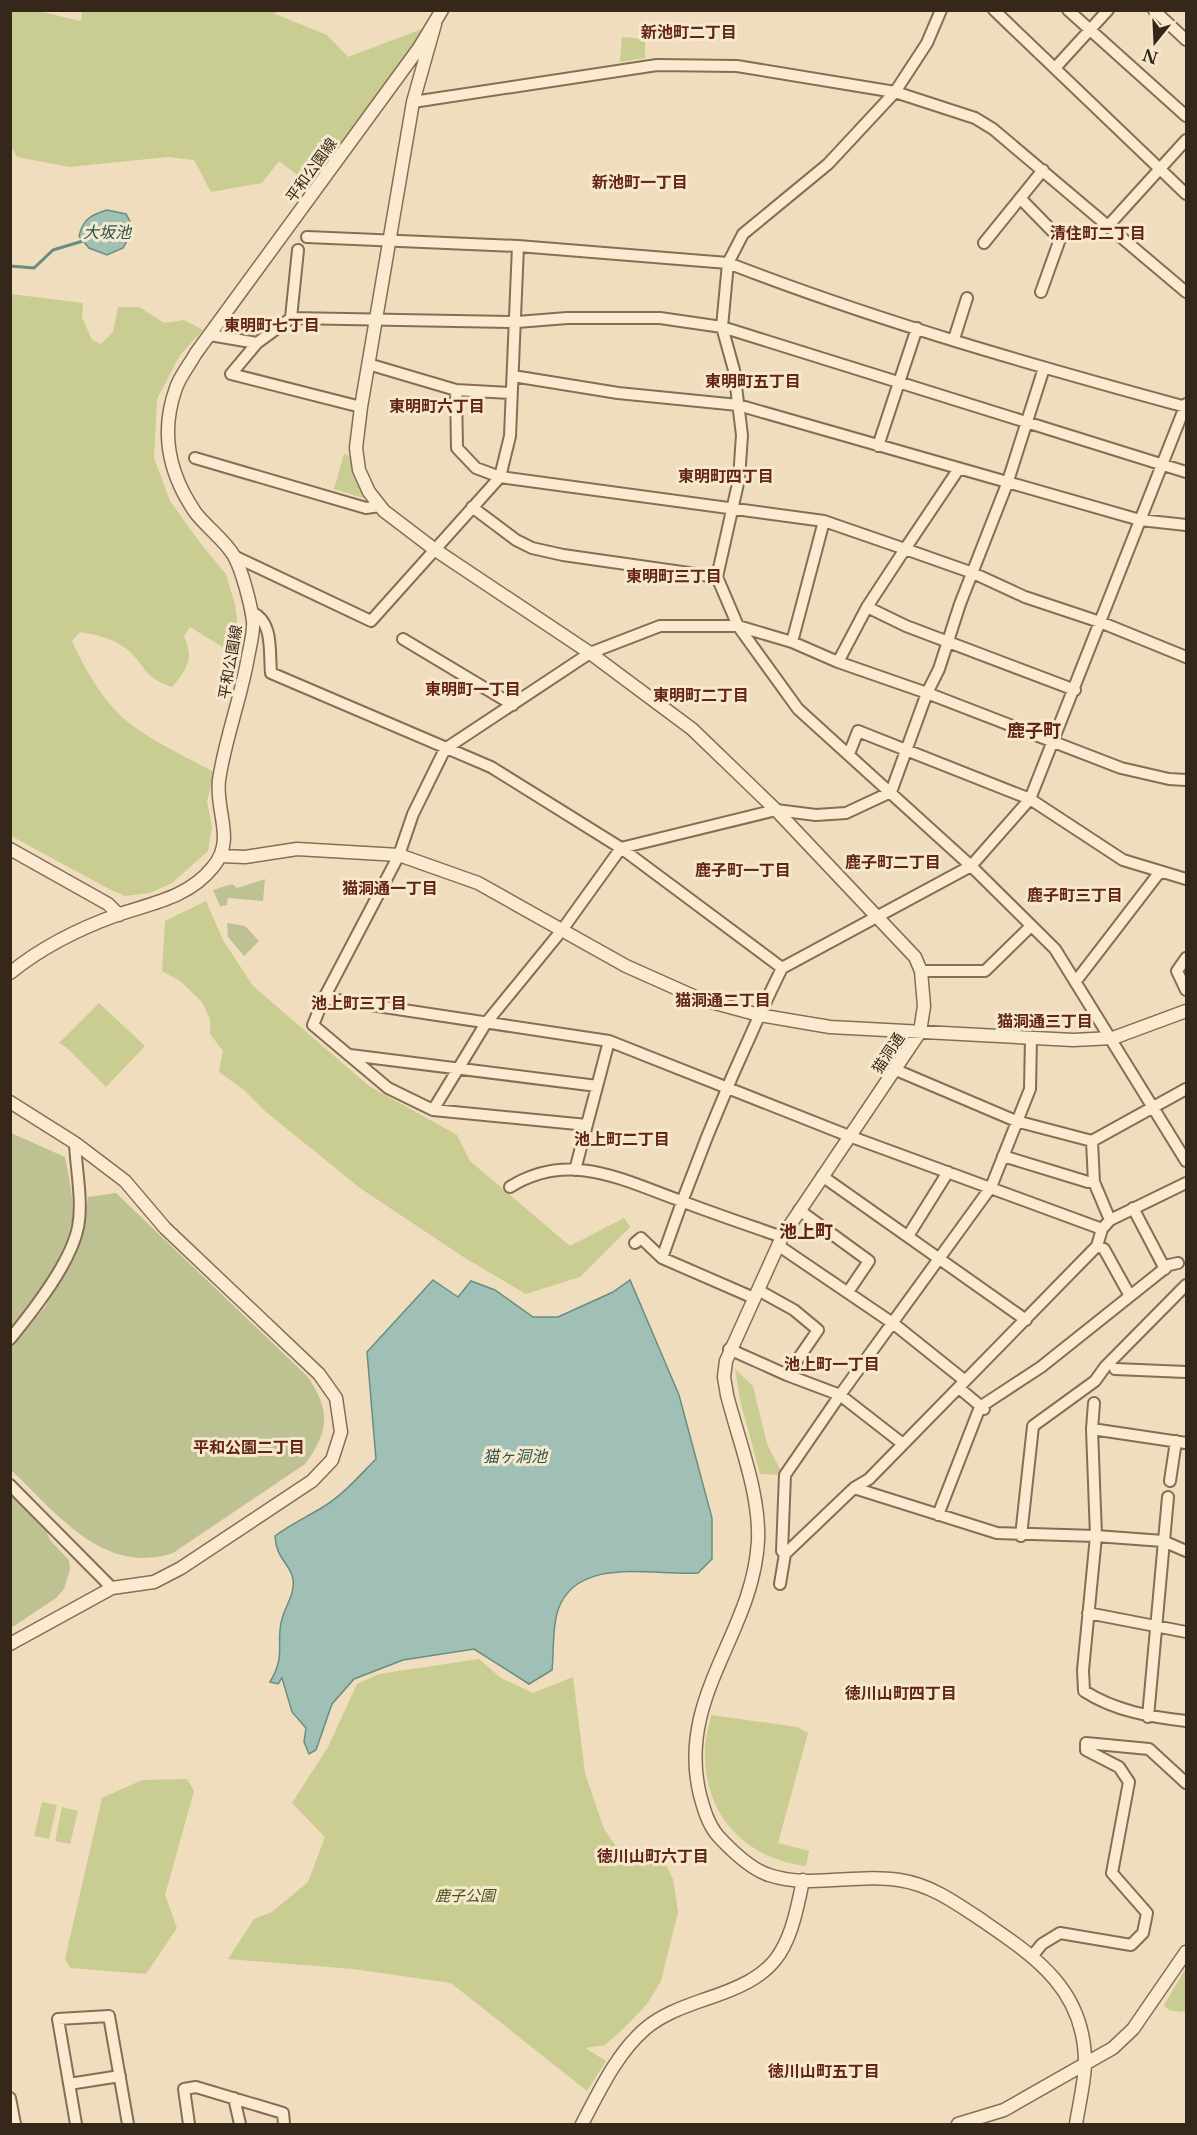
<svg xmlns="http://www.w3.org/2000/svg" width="1197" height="2135" font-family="'Libre Baskerville','Noto Sans JP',serif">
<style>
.green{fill:#c9cd91}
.cemetery{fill:#bec191}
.water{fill:#a1c0b5;stroke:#688e82;stroke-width:1.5}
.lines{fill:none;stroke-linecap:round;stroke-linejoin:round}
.stream{stroke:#688e82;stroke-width:3}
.minor-casing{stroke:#876d56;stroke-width:14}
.tertiary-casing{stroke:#876d56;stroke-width:15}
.minor{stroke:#faebd0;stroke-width:10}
.tertiary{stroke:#faebd0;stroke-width:12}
.labels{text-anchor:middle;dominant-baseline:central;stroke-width:6;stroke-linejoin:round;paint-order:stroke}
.street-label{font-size:15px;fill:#36271b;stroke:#f6e8cd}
.park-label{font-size:15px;font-style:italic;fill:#495321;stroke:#f6e8cd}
.neighbourhood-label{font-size:16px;font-weight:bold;fill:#642519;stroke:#f6e8cd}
.water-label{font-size:16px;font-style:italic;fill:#2a5651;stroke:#f6e8cd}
.quarter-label{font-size:18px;font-weight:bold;fill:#642519;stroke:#f6e8cd}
</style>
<rect width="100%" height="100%" fill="#efddbd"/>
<path class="green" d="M11 11H38L81 21 82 11H277L275 14 327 35 348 57 435 24 314 188 279 161 262 183 211 192 194 160 168 157 69 167 17 157 11 146Z
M622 37 645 39V58L620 62Z
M11 294 83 303 82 317 92 340 101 344 113 332 118 307H139L164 323 184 320 203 330 180 355 157 399 154 458 170 501 201 544 226 574 235 605 239 633 237 656 190 627 184 636C194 659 188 668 172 687 143 677 148 669 129 651 115 639 98 635 80 632L72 641C84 667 98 693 119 714 141 736 186 757 214 772L207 802 212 827 208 851 172 883 150 893 125 896 111 890 11 836Z
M344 454 353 457 363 498 334 489Z
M206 901 223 940 253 986 369 1086 457 1135 470 1161 570 1246 624 1218 630 1227 580 1277 526 1294 465 1258 360 1188 266 1112 244 1090 219 1072 223 1051 210 1034V1019L202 1002 180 981 162 971 165 921Z
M99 1003 145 1046 106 1087 66 1047 59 1043Z
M735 1369 753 1386 767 1444 783 1475 760 1474 740 1400Z
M479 1659 501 1678 533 1693 573 1677 585 1773 604 1829 627 1862 659 1852 673 1879 678 1912 661 1981 647 2004 624 2028 605 2045 585 2048 606 2061 587 2091 451 1983 353 1969 228 1959 254 1919 272 1912 308 1882 325 1837 292 1803 328 1747 357 1684 379 1674Z
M711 1715 797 1727 808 1733 778 1843 809 1851 806 1866C744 1858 704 1815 705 1751 705 1739 709 1726 711 1715Z
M187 1779 194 1791 165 1895 177 1928 146 1974 70 1968 65 1959 102 1798 142 1780Z
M42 1802 57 1805 49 1839 34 1836Z
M62 1807 78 1811 70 1844 55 1841Z
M1186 1968V2010L1181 2012 1169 2010 1164 2005Z"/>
<path class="cemetery" d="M265 879 263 901 228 898 227 905 220 906 213 890 232 884 237 888Z
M227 923 245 926 259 941 244 956 228 937Z
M11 1133 65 1157C69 1179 76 1205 71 1226 62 1264 34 1301 11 1330Z
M116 1193 308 1377C331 1412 329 1431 305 1464L173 1553C103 1576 57 1513 11 1470L10 1348 45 1307 67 1267 82 1235 88 1197Z
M10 1490 42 1521 50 1540 69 1560 70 1569 64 1589 56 1598 11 1628Z"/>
<path class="water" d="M107 210 126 214 134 229 123 248 107 255 89 248 79 236C83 219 91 215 107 210Z
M433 1280 458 1297 471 1281 495 1290 533 1317H558L613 1292 630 1280 679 1395 712 1518V1559L698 1573C654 1576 577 1555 558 1610 552 1627 554 1652 552 1670L529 1684 474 1649 403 1660 354 1679 332 1704 316 1750 309 1754 304 1742 306 1728 292 1712 282 1678 278 1684 270 1682C287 1653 275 1643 282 1619 286 1604 295 1595 293 1579 290 1563 276 1559 275 1536 291 1524 307 1517 323 1507 343 1495 359 1476 376 1459L367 1352Z"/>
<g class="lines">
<path class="stream" d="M10 266 34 268 53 250 83 241"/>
<g class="minor-casing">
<path id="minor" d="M994 10 1186 194
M1068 10 1186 116
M1154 10 1186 40
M1055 68 1108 10
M413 102 657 65 737 66 895 92 927 43 941 10
M1020 198 1060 239 1041 292
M1108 226 1186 140
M307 237 518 246 728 263 743 234 828 164 895 92 975 118 993 129 1186 292
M984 243 1043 170
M291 318 298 250
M210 335 257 343
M954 339 967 298
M368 364 456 390 512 393
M1044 368 1007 484 960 604 939 669 927 693 1121 768 1169 779 1186 780
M513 376 618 393 738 405 1140 520 1186 525
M456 390 457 448 476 468 500 477 824 521 905 549 958 470
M1186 404 1030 799 971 866 1055 949 1186 1161
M361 407 231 374 257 343 291 318 517 322 567 318H660L722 327 1186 472
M878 446 917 328
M195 458 366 508 380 506
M472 507 516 540 532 548 563 555 717 577 739 479 742 435 734 370 722 327 728 263C877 321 1032 365 1186 407
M234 556 371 621 500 477 510 436 518 246
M867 607 906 626 1075 690
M251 612C274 621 269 652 271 673L491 767 621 848 782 968 971 866 798 709 738 626 717 577
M403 639 513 705
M792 642 824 521
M1186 657 1100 622 1025 597 973 573 905 549 867 607 838 662 792 642 738 626H660L590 653 445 749 413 814 399 855 324 998 609 1041 849 1136 1102 1229 1110 1220 1186 1183
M849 754 858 731 1030 799 1123 860 1186 879
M1186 958 1177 971 1186 990
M921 971H985L1031 926
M1076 981 1159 873
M324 998 313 1025 388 1088 433 1110 587 1125
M350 1055 597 1086
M896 1070 1016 1121 1092 1141 1186 1089
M433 1110 486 1023 562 930 621 848 776 810 816 815 846 813 891 792 927 693 838 662
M1092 1141 1094 1182 1110 1220
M1003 1156 1088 1182H1094
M575 1170 609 1041
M822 1176 1026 1320
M510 1187C569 1150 623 1180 681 1201 715 1214 748 1225 782 1237
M1133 1208 1165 1269
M799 1210 869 1261 848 1292
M908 1236 948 1172
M635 1243 641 1238 662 1258 754 1298
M779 1246 894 1324 964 1380
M1097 1246 1104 1249 1130 1296
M662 1258C696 1159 736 1062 782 968
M758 1290 794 1310 818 1330 787 1375 840 1395 991 1187 1030 1089 1031 1038
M10 1339C33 1311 71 1263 78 1227 83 1201 76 1169 75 1143
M729 1349 787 1375
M1115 1369 1186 1372
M959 1388 984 1409
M1092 1429 1094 1403
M1186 1443 1092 1429 1096 1536 1163 1541 1186 1551
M1170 1481 1176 1441
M10 1485 112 1588
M854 1488 997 1533 1096 1536 1083 1670 1084 1691C1115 1711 1151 1717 1186 1721
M938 1515 980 1407 1041 1367 1169 1265 1178 1263
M1021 1536 1033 1426 1095 1381 1105 1367 1186 1285
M785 1554 854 1488 869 1479 1097 1246 1102 1229
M780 1584 785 1554 782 1551 785 1475 840 1395 903 1444
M1088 1613 1186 1632
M1148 1717 1168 1497
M1033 1955 1042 1944 1060 1933 1131 1945 1143 1933 1147 1913 1112 1873 1129 1782 1119 1767 1086 1750V1743L1149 1749 1186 1783
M69 2084 120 2076
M10 2098 15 2124
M234 2098 240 2124
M76 2124 58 2019 109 2016 128 2124
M189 2124 184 2089 196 2087 283 2113 284 2124"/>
</g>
<g class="tertiary-casing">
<path id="tertiary" d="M435 24 413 102 361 407 356 448 359 470 369 492 384 511 434 549 590 653 692 729 776 810 915 957 921 971 924 1006 920 1032 782 1237 726 1361 724 1377 727 1395C739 1442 760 1493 758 1541 753 1634 676 1697 700 1795 704 1810 708 1824 718 1836 731 1850 750 1869 769 1875 810 1889 857 1873 899 1880 932 1885 956 1903 983 1921 1037 1958 1086 1991 1085 2065 1084 2085 1079 2105 1076 2124
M10 849 108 904 119 915
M221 856 245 857 297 849 399 855 478 883 626 966 700 999 759 1015 830 1027 1073 1040 1113 1038 1186 1011
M10 973C42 947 78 929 117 915 152 903 188 898 213 867 236 840 215 811 219 780 225 739 241 698 248 657 250 646 254 632 253 621 251 605 242 570 234 556 225 540 206 527 195 512 169 474 160 432 176 388 180 376 190 364 196 353L419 48 442 10
M10 1102 75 1143 125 1181 165 1228 319 1374 336 1398 341 1432 332 1460 312 1481 181 1568 154 1582 112 1588 10 1644
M582 2124C599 2092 617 2053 645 2029 661 2015 683 2007 703 2000 777 1976 788 1957 803 1880
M958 2124 1004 2110 1113 2048 1133 2029 1186 1952"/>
</g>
<use href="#minor" class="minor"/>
<use href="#tertiary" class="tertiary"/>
</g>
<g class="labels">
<g class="street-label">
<text transform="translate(311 170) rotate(-54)">平和公園線</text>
<text transform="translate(230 662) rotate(-80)">平和公園線</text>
<text transform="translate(888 1053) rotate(-56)">猫洞通</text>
</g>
<g class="park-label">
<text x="465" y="1895">鹿子公園</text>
</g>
<g class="neighbourhood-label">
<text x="689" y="32">新池町二丁目</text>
<text x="640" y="182">新池町一丁目</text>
<text x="1098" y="233">清住町二丁目</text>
<text x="272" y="325">東明町七丁目</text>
<text x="753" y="381">東明町五丁目</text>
<text x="437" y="406">東明町六丁目</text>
<text x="726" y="476">東明町四丁目</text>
<text x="674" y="576">東明町三丁目</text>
<text x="473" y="689">東明町一丁目</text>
<text x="701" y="695">東明町二丁目</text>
<text x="893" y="862">鹿子町二丁目</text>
<text x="743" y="870">鹿子町一丁目</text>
<text x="390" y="888">猫洞通一丁目</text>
<text x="1075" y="895">鹿子町三丁目</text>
<text x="723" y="1000">猫洞通二丁目</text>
<text x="359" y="1003">池上町三丁目</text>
<text x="1045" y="1021">猫洞通三丁目</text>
<text x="622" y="1139">池上町二丁目</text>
<text x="832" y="1364">池上町一丁目</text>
<text x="249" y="1447">平和公園二丁目</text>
<text x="901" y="1693">徳川山町四丁目</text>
<text x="653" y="1856">徳川山町六丁目</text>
<text x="824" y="2071">徳川山町五丁目</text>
</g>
<g class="water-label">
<text x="107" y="232">大坂池</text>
<text x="515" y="1456">猫ヶ洞池</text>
</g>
<g class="quarter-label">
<text x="1034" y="731">鹿子町</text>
<text x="806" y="1232">池上町</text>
</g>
</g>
<rect width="1197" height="2135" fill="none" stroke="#36271b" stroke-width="24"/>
<g transform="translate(1155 42) rotate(198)" stroke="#f6e8cd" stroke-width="4.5" paint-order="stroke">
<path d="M0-4.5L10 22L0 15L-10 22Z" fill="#36271b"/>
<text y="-9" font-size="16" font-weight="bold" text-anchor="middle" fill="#36271b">N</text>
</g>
</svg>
